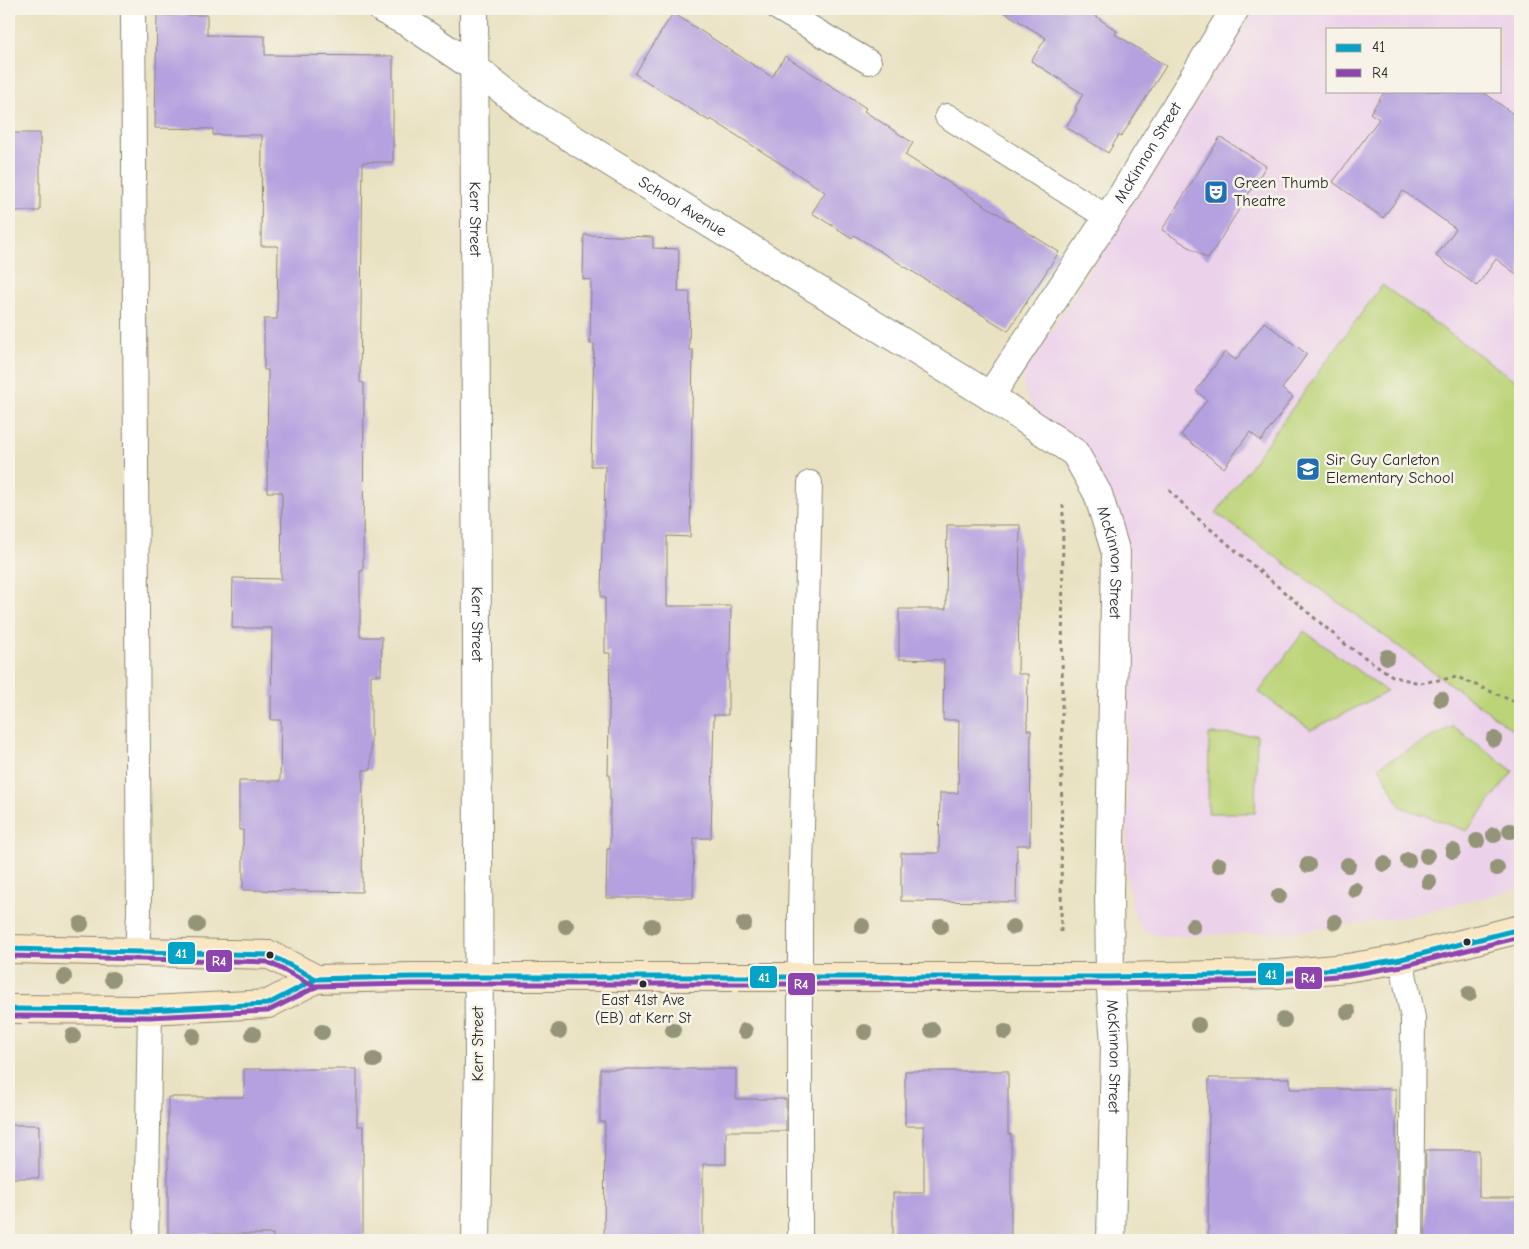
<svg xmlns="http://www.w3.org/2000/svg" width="1529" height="1249" font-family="'Comic Neue',sans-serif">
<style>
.built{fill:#ecd1ea;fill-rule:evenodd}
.green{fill:#bcd478;stroke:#748052}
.building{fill:#b4a1df}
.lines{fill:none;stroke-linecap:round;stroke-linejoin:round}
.service-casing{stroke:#8a8676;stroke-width:26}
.minor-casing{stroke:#8a8676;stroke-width:30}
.secondary-casing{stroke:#8a8676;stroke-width:30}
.path{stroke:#8a8676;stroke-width:3;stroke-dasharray:4 4;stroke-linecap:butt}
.service{stroke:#fff;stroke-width:24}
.minor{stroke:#fff;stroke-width:28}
.secondary{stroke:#f9e7c3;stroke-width:28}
.bus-1-casing{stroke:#f7f3e8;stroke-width:9}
.bus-2-casing{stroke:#f7f3e8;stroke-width:9}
.bus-1{stroke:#02a3c6;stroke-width:5}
.bus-2{stroke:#8e44ad;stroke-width:5}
.tree{fill:#949479}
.bus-dot{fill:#2b2b2b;stroke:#f7f3e8;stroke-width:2}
.labels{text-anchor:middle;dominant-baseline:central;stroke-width:5;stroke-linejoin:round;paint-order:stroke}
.bus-label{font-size:15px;fill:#2b2b2b;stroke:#f7f3e8}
.street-label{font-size:16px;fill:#2b2b2b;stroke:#f7f3e8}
.poi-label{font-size:16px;fill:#2b2b2b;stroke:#f7f3e8;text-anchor:start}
.line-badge{stroke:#f7f3e8;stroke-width:2}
.badge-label{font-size:14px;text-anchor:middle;font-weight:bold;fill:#fff}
</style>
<rect width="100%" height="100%" fill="#f7f3e8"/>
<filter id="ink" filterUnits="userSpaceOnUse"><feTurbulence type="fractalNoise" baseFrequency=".02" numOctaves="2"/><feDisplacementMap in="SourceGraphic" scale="10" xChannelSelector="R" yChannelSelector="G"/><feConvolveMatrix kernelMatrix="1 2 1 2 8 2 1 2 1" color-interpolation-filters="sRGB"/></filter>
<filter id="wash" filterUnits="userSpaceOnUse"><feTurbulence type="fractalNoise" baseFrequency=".0096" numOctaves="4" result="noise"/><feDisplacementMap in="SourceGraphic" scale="20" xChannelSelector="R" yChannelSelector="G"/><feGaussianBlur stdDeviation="1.12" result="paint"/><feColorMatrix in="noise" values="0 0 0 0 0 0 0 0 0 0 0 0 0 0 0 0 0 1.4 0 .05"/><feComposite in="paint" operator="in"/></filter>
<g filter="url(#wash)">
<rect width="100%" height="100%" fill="#e9e2c2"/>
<path class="built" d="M1255 9H1520V888L1409 916 1303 931 1166 937 1150 933 1142 929 1137 921 1133 912 1127 876 1129 563 1030 402 1024 391 1023 375ZM1328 29H1500V91H1328Z"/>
<path class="green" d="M1382 285 1520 384V735L1216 513Z
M1304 631 1387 692 1311 730 1259 692Z
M1453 726 1513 771 1467 831 1401 807 1379 766Z
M1209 734 1257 735 1255 813H1208Z"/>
<g id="blocks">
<path class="building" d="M999 9H1085L1117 31 1115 34 1166 66 1121 137 1119 135 1108 153 1066 127 1077 109 1075 108 1083 94 1031 61 1046 38Z
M673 13 772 77 785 56 866 108 864 111 913 143 905 155 1059 252 1008 331 854 235 852 238 812 213 825 192 711 119 709 121 635 74Z
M157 15H207V35L265 36V55L393 56V162H363L360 382 364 383 363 571H360V637H382L381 675H371V770H363L362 892 243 890V830H239V781H280L281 720H271L272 628H232L233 578 281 579 282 492H267L268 370H264V319H277L278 246H261L262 135H213V129L155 128Z
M1385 91H1482L1520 119V277L1496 259 1477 286 1436 256 1456 229 1403 191 1383 218 1333 182 1379 119 1370 113Z
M9 133H40V211H9Z
M1220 137 1266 166 1208 259 1162 230Z
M584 235 653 237V248L679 249 678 292H690L689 350H693L690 537 667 536V606H731L730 653H728V715H714L711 838H694L693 898H606L607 849H610V775H608L610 653H605V597H601L602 543H604L605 466H591L594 344H590L591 280 583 279Z
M1264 322 1307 354 1282 389 1293 397 1261 441 1250 432 1224 468 1181 435 1207 400 1196 391 1225 352 1236 360Z
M947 525H1020L1018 674H1028L1027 730H1031L1030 845H1017L1016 902 901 901V853H939L940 793H958L959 720H943L944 660 899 659V609H946Z
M244 1069H357V1126H363V1240H273V1234H168V1097H244Z
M600 1069H736V1099H786V1131H726V1164H703V1240H604L605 1122H600Z
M905 1071H1008V1134H1011V1240H893V1193H924V1126H905Z
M1209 1078H1290V1089H1396V1149L1398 1150 1397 1240H1208Z
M9 1125H39V1178H9Z
M1426 1150H1479V1197L1481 1198H1520V1240H1425Z"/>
</g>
</g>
<g filter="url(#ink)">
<use href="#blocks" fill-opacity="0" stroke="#8a8676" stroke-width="1"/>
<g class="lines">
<g class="service-casing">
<path id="service" d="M133 9 139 913 137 953
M779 9 869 62
M947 116 1108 218
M1401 959 1413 1018 1411 1240
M146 1240 150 1010
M800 1240V912L810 483"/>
</g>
<g class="minor-casing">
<g id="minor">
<path id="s1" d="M382 9 410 24 475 68 534 115 990 396 1075 453 1098 494 1116 553 1109 892 1110 977 1115 1044 1111 1240"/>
<path id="s2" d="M474 9 479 1058 476 1240"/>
<path id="s3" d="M990 396 1120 199 1235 9"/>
</g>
</g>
<g class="secondary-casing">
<path id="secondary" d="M9 949 270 955 316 979
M9 1009 150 1010 268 1004 316 979 411 977H1110L1277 974 1347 968 1401 959 1520 929"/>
</g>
<path class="path" d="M1169 490 1194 515 1345 644 1394 677 1420 683 1457 677 1520 704
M1061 932 1063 505"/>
<use href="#service" class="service"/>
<use href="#minor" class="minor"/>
<use href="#secondary" class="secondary"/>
<g class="bus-1-casing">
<path id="bus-1" d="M9 949 270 955 316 979 348 978
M9 1009 150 1010 268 1004 316 979 411 977H1110L1277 974 1347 968 1401 959 1520 929"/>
</g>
<g class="bus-2-casing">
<path id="bus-2" d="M9 956 268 962 314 986 348 985
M9 1016 150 1017 268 1011 318 986 411 984H1110L1277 981 1348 975 1402 966 1520 937"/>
</g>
<use href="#bus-1" class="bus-1"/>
<use href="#bus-2" class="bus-2"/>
</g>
<g class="tree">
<circle cx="1387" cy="657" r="8"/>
<circle cx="1441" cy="699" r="8"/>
<circle cx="1494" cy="739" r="8"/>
<circle cx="1510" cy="831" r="8"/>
<circle cx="1494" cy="835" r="8"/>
<circle cx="1477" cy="841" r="8"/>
<circle cx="1453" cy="851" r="8"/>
<circle cx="1427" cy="856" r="8"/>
<circle cx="1408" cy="860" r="8"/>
<circle cx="1384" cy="864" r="8"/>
<circle cx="1219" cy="865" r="8"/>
<circle cx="1308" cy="865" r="8"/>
<circle cx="1348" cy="865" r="8"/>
<circle cx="1497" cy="868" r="8"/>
<circle cx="1429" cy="882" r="8"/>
<circle cx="1355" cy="890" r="8"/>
<circle cx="1279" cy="896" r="8"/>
<circle cx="1335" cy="922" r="8"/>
<circle cx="81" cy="924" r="8"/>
<circle cx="744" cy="924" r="8"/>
<circle cx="197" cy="925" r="8"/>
<circle cx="566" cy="926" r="8"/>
<circle cx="652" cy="926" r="8"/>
<circle cx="862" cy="926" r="8"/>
<circle cx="941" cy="926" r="8"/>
<circle cx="1193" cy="926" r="8"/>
<circle cx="1013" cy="927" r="8"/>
<circle cx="64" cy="977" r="8"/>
<circle cx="112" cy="979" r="8"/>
<circle cx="1469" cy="994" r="8"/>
<circle cx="1348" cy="1012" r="8"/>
<circle cx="1284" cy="1020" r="8"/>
<circle cx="1198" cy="1025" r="8"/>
<circle cx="673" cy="1030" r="8"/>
<circle cx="932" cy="1030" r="8"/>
<circle cx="559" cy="1031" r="8"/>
<circle cx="745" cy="1031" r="8"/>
<circle cx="322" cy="1032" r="8"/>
<circle cx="865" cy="1032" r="8"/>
<circle cx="1005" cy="1032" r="8"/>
<circle cx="253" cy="1034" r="8"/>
<circle cx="73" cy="1036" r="8"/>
<circle cx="193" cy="1036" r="8"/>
<circle cx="374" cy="1060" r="8"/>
</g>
</g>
<defs>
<g id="theatre-square" transform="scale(1.25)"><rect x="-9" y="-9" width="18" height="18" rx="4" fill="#1f6fb2" stroke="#f7f3e8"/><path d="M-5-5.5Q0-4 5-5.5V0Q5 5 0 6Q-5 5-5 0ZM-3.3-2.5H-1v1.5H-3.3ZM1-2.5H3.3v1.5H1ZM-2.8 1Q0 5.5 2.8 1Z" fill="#fff"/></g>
<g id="school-square" transform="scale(1.25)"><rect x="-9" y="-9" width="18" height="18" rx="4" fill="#1f6fb2" stroke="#f7f3e8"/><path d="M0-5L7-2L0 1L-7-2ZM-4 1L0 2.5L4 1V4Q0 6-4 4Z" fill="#fff"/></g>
</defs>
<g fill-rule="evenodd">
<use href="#theatre-square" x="1216" y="192"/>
<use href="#school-square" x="1308" y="469"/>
</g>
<g class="bus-dot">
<circle cx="1467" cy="942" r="4.5"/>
<circle cx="270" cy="955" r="4.5"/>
<circle cx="643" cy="984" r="4.5"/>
</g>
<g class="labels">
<g class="bus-label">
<text x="643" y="1000">East 41st Ave<tspan x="643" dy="18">(EB) at Kerr St</tspan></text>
</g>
<g class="street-label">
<text stroke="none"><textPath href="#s3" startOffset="290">McKinnon Street</textPath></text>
<text stroke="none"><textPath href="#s1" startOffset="360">School Avenue</textPath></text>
<text stroke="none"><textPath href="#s2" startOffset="210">Kerr Street</textPath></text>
<text stroke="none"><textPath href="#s1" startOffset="941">McKinnon Street</textPath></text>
<text stroke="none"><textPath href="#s2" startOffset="615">Kerr Street</textPath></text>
<text transform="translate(478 1044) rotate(-90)">Kerr Street</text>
<text stroke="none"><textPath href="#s1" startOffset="1436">McKinnon Street</textPath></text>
</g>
<g class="poi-label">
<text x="1234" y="183">Green Thumb<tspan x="1234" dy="18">Theatre</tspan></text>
<text x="1326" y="460">Sir Guy Carleton<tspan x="1326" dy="18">Elementary School</tspan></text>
</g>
</g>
<g class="line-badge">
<rect x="167" y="941" width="29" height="24" rx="5" fill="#02a3c6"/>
<rect x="205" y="949" width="28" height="24" rx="5" fill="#8e44ad"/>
<rect x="1257" y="962" width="28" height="24" rx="5" fill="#02a3c6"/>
<rect x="749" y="965" width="29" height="24" rx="5" fill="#02a3c6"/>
<rect x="1294" y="966" width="29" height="24" rx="5" fill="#8e44ad"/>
<rect x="787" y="972" width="29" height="24" rx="5" fill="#8e44ad"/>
</g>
<g class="badge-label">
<text x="181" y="958">41</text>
<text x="219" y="966">R4</text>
<text x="1271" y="979">41</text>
<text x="764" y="982">41</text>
<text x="1308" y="983">R4</text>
<text x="801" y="989">R4</text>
</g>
<rect width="1529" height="1249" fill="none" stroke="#f7f3e8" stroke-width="30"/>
<rect x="1326" y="28" width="175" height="65" fill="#f7f3e8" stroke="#a5a39c"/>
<rect x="1336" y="44" width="25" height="8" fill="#02a3c6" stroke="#a5a39c"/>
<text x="1372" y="52" font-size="15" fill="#2b2b2b">41</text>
<rect x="1336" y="69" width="25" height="8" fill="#8e44ad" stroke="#a5a39c"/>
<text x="1372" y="78" font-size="15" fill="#2b2b2b">R4</text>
</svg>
